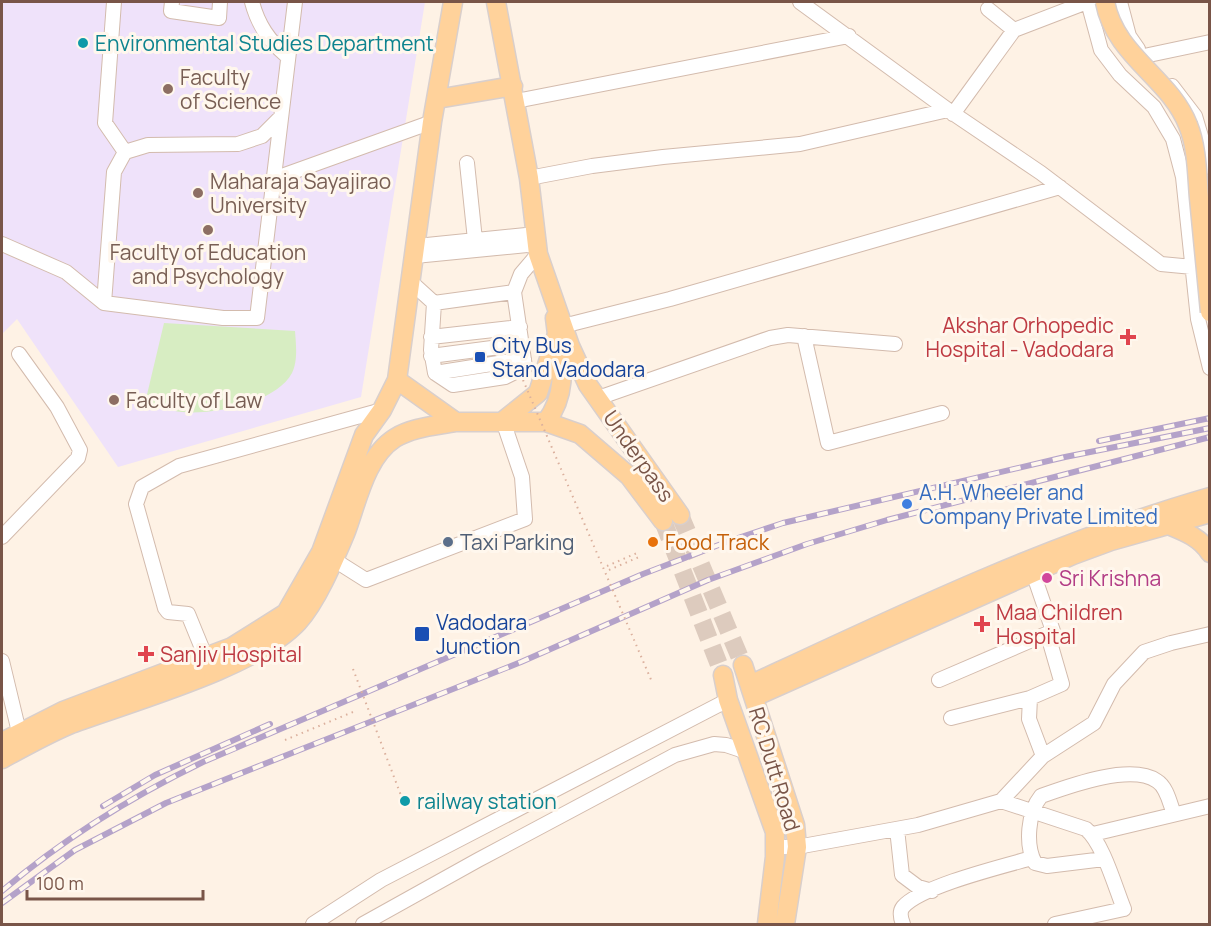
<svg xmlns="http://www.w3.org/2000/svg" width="1211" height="926" font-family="Manrope,sans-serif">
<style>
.education{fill:#efe2fa}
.green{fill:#d7edc2}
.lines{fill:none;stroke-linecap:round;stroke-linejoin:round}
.major-tunnel{stroke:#ddcbbe;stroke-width:18;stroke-dasharray:18 9;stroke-linecap:butt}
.minor-casing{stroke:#d3bbad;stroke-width:16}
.major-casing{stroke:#d9cfcc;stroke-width:21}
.path{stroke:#dbb09d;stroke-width:2;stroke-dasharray:1.5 4.5;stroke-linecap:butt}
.minor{stroke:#fff;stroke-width:14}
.major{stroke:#ffd29b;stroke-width:18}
.rail-casing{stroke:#b4a2c9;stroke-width:6}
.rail{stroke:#fff7ed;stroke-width:4;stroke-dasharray:11;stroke-linecap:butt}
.major-bridge-casing{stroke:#d9cfcc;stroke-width:21;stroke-linecap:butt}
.path-bridge{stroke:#dbb09d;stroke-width:2;stroke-dasharray:1.5 4.5;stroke-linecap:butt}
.major-bridge{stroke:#ffd29b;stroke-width:18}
.culture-dot{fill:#0f9aa8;stroke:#fff7ed;stroke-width:2}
.education-dot{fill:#8d6e63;stroke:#fff7ed;stroke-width:2}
.health-dot{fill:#e0444e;stroke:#fff7ed;stroke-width:2}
.transit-dot{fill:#1a4fb4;stroke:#fff7ed;stroke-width:2}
.shop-dot{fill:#3f7fe0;stroke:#fff7ed;stroke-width:2}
.service-dot{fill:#5c6f8a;stroke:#fff7ed;stroke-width:2}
.food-dot{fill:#e8710a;stroke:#fff7ed;stroke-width:2}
.hotel-dot{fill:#d1479c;stroke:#fff7ed;stroke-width:2}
.labels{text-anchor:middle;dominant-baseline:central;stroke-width:6;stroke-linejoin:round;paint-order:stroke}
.culture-label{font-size:21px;fill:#0d838f;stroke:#fff7ed;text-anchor:start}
.education-label{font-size:21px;fill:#785e54;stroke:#fff7ed;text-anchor:start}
.health-label{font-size:21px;fill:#be3a42;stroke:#fff7ed;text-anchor:start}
.transit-label{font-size:21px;fill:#164399;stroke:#fff7ed;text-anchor:start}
.street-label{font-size:21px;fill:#795548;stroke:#fff7ed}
.shop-label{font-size:21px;fill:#366cbe;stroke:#fff7ed;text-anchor:start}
.service-label{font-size:21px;fill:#4e5e75;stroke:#fff7ed;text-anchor:start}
.food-label{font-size:21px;fill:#c56008;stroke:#fff7ed;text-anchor:start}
.hotel-label{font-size:21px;fill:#b23c85;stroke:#fff7ed;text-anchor:start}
</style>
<rect width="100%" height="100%" fill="#fef2e5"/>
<path class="education" d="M2 2H425L361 397 118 467 17 319 2 334Z"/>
<path class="green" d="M164 323 295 331C296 344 298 361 292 373 276 403 213 415 182 412 170 411 157 406 145 403Z"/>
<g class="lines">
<path class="major-tunnel" d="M680 515 743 665
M663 521 723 675"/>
<g class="minor-casing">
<path id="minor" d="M114 2 105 123 125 152
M172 2 171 11 219 18 220 2
M252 2C258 25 269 41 287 56
M800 2 948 110 1041 173 1161 264 1193 267
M1088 2 1101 50 1120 75 1154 107 1173 139 1183 177 1198 319 1210 368
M1120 2 1129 36 1138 49
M988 9 1014 30
M1144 56 1210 42
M1172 86 1195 116 1210 167
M516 101 849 36
M953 114 1014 30 1087 2
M467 163 475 240
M276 178 432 122
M529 178 592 166 663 157 800 144 948 110
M2 244 66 272 104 303 223 318H257L295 2
M417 246 536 234
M415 256 537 244
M412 283 434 303 431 350 435 373 453 385 505 377 525 367 514 292 521 274 538 254
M104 303 114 172 125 152 148 145 238 144 262 136 280 118
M434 303 514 292
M563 326 670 299 1060 187
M804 336 828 443 942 413
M431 337 520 327
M431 356 522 344
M435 373 524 359
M598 398 770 338 788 335 895 344
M2 537 78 458 80 450 57 407 19 354
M328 556 366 580 525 519 522 477 503 421
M1030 564 1053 631 1049 639 1062 684 1030 698 1029 719 1043 756
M206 658 188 614 168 612 165 608 136 504 142 487 179 466 382 410
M2 661 19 732
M939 680 1053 631
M951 718 1030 698
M1001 801 1086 829C1103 843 1115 887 1124 909L1055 924
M897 829 902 875 918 887 932 891
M1093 834 1210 806
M776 847H797L918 825 1001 801 1043 756 1094 723 1114 684 1144 652 1171 643 1210 634
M1104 859 1047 866 1035 863C1025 845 1028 812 1041 796 1069 786 1131 763 1157 781 1167 787 1170 804 1174 814
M313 924 381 880 728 700
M363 924 478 860 675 755 714 744 726 745 747 752
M903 924C901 919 899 912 903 907 921 886 1004 866 1032 858"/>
</g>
<g class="major-casing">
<path id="major" d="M496 2 529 178 538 254 570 346 588 385 680 515
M437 99 513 86
M397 380 456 422H546L580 434 629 476 663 521
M503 421 538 393 557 334 555 318
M546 422C566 395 563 370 558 338
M1166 524C1183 531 1200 537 1210 553
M743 665 795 825 797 847 785 924
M723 675 728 700 775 832V857L767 924
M750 685C900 615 1050 543 1210 497
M754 697 1073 555 1111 541 1210 513
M2 742 63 711 232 647 286 613 321 552 364 435 382 410 397 380 432 122 453 2
M2 759C24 747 47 734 71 724 130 702 257 667 298 622 317 601 334 560 345 534 357 503 365 457 395 438 413 427 435 426 456 422"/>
</g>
<path class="path" d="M607 566 637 553
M609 570 639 557
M285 740 353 712"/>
<use href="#minor" class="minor"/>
<use href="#major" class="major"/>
<g class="rail-casing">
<path id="rail" d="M1099 441 1210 418
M103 806 155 775 270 724
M2 891C63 839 131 797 203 762L643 574 729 541 783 523 1065 457 1210 428
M2 903 75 850 166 803 521 662 708 580 807 544 887 520 1210 437"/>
</g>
<use href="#rail" class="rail"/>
<g class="major-bridge-casing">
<path id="major-bridge" d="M1105 2C1115 56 1170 78 1188 125 1197 147 1197 174 1199 198 1203 236 1206 274 1210 312"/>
</g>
<path class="path-bridge" d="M523 380 652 682
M353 669 405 806"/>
<use href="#major-bridge" class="major-bridge"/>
</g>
<g class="culture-dot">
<circle cx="83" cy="43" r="6"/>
<circle cx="405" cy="801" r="6"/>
</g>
<g class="education-dot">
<circle cx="168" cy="89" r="6"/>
<circle cx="198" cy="193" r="6"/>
<circle cx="208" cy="230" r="6"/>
<circle cx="114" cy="400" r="6"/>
</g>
<g class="health-dot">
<path d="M1125 328h6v6h6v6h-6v6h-6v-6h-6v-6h6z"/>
<path d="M979 615h6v6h6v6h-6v6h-6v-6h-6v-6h6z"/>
<path d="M143 645h6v6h6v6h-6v6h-6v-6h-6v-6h6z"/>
</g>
<g class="transit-dot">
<rect x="474" y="351" width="12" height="12" rx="3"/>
<rect x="414" y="626" width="16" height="16" rx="3"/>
</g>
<circle class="shop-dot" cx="907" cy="504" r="6"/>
<circle class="service-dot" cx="448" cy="542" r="6"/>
<circle class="food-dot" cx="653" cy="542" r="6"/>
<circle class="hotel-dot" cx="1047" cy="578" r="6"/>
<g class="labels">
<g class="culture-label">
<text x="95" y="43">Environmental Studies Department</text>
<text x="417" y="801">railway station</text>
</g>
<g class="education-label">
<text x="180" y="77">Faculty<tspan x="180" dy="24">of Science</tspan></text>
<text x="210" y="181">Maharaja Sayajirao<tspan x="210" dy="24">University</tspan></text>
<text x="208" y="252" text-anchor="middle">Faculty of Education<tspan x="208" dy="24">and Psychology</tspan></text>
<text x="126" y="400">Faculty of Law</text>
</g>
<g class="health-label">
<text x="1114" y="325" text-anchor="end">Akshar Orhopedic<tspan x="1114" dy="24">Hospital - Vadodara</tspan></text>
<text x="996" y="612">Maa Children<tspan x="996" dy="24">Hospital</tspan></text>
<text x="160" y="654">Sanjiv Hospital</text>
</g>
<g class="transit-label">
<text x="492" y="345">City Bus<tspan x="492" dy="24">Stand Vadodara</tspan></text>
<text x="436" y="622">Vadodara<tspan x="436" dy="24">Junction</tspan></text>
</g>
<g class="street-label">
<text transform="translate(639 456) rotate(55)">Underpass</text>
<text transform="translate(775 769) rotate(73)">RC Dutt Road</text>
</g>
<g class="shop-label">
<text x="919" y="492">A.H. Wheeler and<tspan x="919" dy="24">Company Private Limited</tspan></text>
</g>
<g class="service-label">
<text x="460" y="542">Taxi Parking</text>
</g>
<g class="food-label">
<text x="665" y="542">Food Track</text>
</g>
<g class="hotel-label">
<text x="1059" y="578">Sri Krishna</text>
</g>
</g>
<rect width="1211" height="926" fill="none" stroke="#795548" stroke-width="6"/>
<path d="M27 890v9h176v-9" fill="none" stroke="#795548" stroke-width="3"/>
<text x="36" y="890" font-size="18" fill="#795548" stroke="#fff7ed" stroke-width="4.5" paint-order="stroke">100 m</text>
</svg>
